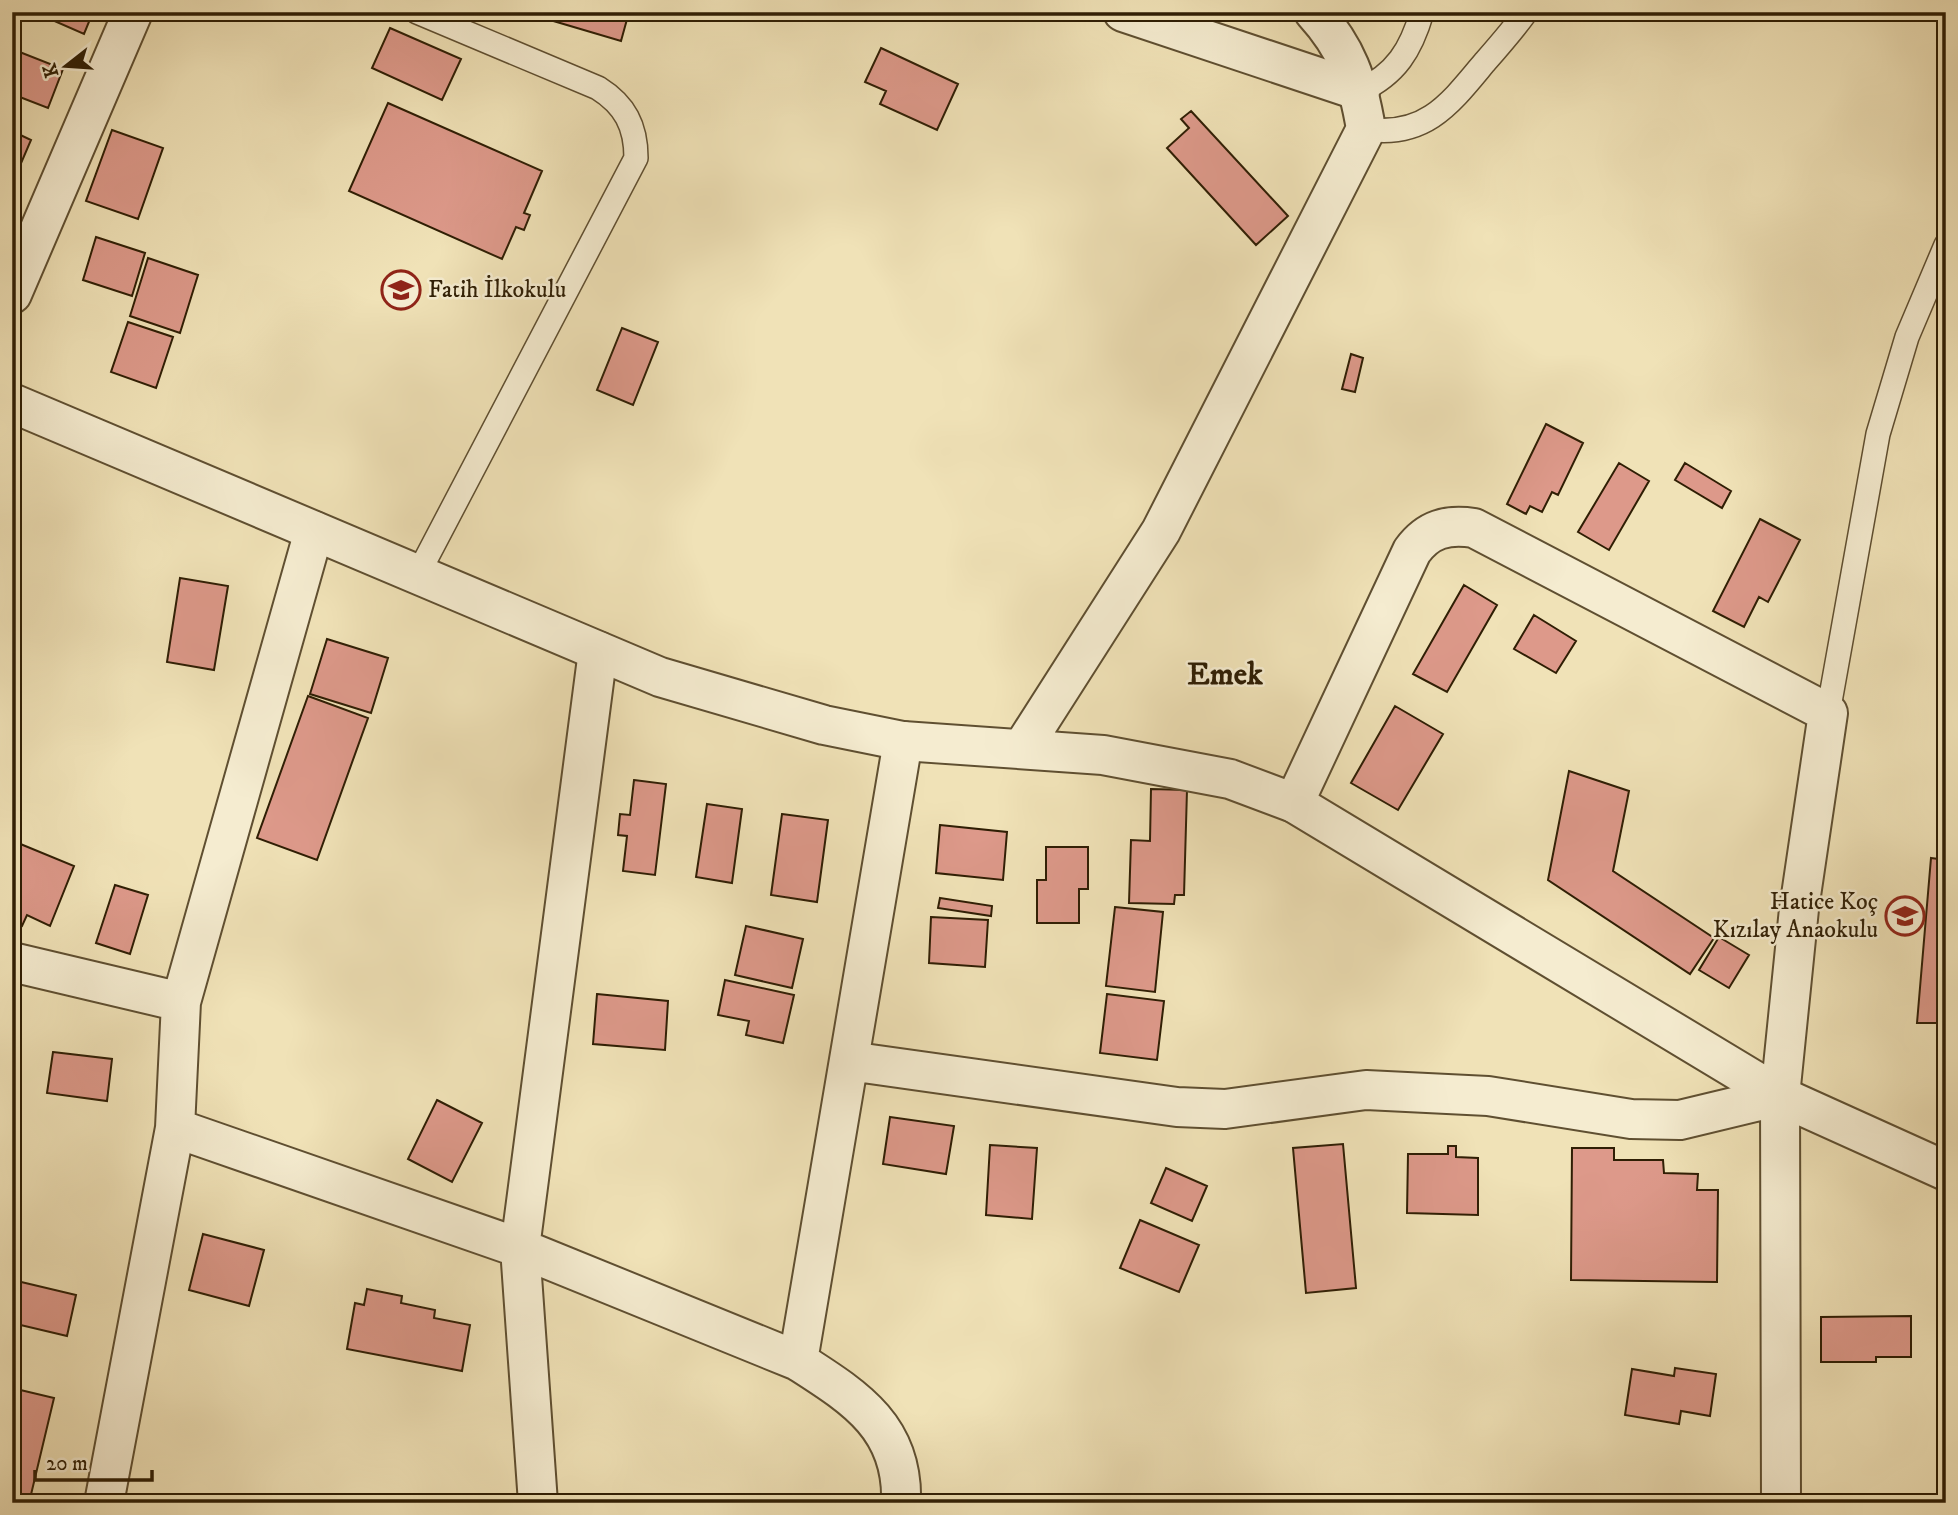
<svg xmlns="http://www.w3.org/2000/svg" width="1958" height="1515" font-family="'IM FELL DW Pica',serif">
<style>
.building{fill:#dd998a;stroke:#2f1e04;stroke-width:2}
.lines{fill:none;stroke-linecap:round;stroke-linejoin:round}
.service-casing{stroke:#5f4f31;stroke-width:26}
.minor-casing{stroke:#5f4f31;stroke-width:42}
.tertiary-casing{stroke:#5f4f31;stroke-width:42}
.service{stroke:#f5ecd0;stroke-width:23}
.minor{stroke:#f5ecd0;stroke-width:38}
.tertiary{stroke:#f5ecd0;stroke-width:38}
.labels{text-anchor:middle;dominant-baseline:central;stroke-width:5;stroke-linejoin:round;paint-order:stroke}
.poi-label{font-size:24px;fill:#2f1e04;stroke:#f5ecd0;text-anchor:start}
.district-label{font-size:32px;font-weight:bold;fill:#2f1e04;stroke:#f5ecd0}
</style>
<rect width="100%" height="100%" fill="#f0e2b7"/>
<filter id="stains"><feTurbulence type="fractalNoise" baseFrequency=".00286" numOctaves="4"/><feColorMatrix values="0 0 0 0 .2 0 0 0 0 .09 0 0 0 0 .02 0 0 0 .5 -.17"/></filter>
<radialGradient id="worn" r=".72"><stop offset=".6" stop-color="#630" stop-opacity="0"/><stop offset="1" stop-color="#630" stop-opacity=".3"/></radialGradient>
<path class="building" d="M34 12H93L84 34Z
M552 12H629L621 41 550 20Z
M390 28 461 59 442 100 372 68Z
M881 48 958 84 937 130 880 104 886 91 865 82Z
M12 49 63 69 48 108 12 94Z
M388 103 542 171 524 213 530 215 524 230 516 227 502 259 349 191Z
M1191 111 1288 216 1256 245 1167 148 1189 128 1181 119Z
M112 130 163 148 138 219 86 201Z
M12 131 31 140 16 175 12 173Z
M96 237 145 253 132 296 83 280Z
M148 258 198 275 180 333 130 316Z
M128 322 173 337 156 388 111 372Z
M622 328 658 342 633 405 597 390Z
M1351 354 1363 358 1355 392 1342 389Z
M1546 424 1583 443 1558 495 1552 492 1542 512 1530 506 1526 514 1507 504Z
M1619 463 1649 481 1609 550 1578 532Z
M1685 463 1731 491 1722 508 1675 480Z
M1760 519 1800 540 1768 602 1759 597 1744 627 1713 611Z
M180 578 228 586 214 670 167 662Z
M1464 585 1497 605 1447 692 1413 674Z
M1534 615 1576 641 1556 673 1514 649Z
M327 639 388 658 371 713 310 694Z
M308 696 368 718 317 860 257 838Z
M1395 706 1443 734 1398 810 1351 783Z
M1569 771 1629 791 1613 871 1714 938 1690 974 1548 880Z
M634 780 666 784 655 875 623 871 627 836 618 835 620 814 630 815Z
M1151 789 1187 790 1184 895H1175L1174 904 1129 903 1131 840 1150 841Z
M707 804 742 809 732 883 696 877Z
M782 814 828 820 817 902 771 895Z
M940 825 1007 832 1003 880 936 873Z
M18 843 74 866 50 926 27 915 22 926 12 922V857Z
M1046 847H1088V889H1079V923H1037V880H1046Z
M1931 858 1946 860V1023H1917Z
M115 885 148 895 130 954 96 943Z
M940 898 992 906 991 916 938 908Z
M1115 907 1163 912 1155 992 1106 986Z
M931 917 988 920 985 967 929 963Z
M746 926 803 939 792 988 735 975Z
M1719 937 1749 955 1729 988 1699 970Z
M725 980 794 995 783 1043 746 1035 749 1021 718 1015Z
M597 994 668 1001 665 1050 593 1044Z
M1107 994 1164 1001 1157 1060 1100 1053Z
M53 1052 112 1059 107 1101 47 1093Z
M437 1100 482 1123 452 1182 408 1159Z
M890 1117 954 1126 946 1174 883 1164Z
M1343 1144 1356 1288 1306 1293 1293 1148Z
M990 1145 1037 1148 1032 1219 986 1215Z
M1448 1146H1456V1157L1478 1158V1215L1407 1213 1408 1154H1448Z
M1572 1148H1614V1160H1663L1664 1173 1698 1174 1697 1190H1718L1717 1282 1571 1280Z
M1166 1168 1207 1186 1192 1221 1151 1203Z
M1140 1220 1199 1245 1179 1292 1120 1268Z
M203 1234 264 1250 249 1306 189 1290Z
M17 1281 76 1295 67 1336 12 1323Z
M367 1289 402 1296 401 1303 435 1310 434 1318 470 1325 462 1371 347 1349 355 1303 364 1305Z
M1911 1316V1357H1876V1362H1821V1317Z
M1675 1368 1716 1374 1710 1416 1681 1411 1679 1424 1625 1415 1632 1369 1674 1376Z
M12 1388 54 1398 29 1503H12Z"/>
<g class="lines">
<g class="service-casing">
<path id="service" d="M417 12 598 88C625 105 636 126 636 158L418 574
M1360 91C1396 74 1411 50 1422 12
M1366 129C1425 138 1450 104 1484 63 1498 47 1513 30 1526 12
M1828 713 1878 434 1907 337 1946 245"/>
</g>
<g class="minor-casing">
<path id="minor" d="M1123 12 1360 91
M12 294 133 12
M1294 803 1412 551C1428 529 1447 524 1474 528L1828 713 1799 909 1780 1096 1781 1503
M12 962 181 1002
M849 1061 1177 1107 1225 1109 1366 1090 1488 1096 1631 1119 1680 1120 1780 1096
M175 1128 520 1248 798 1361
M104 1503 175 1128 181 1002 314 531
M538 1503 520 1248 598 651
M901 1503C904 1427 854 1397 798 1361L903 741"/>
</g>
<g class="tertiary-casing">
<path id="tertiary" d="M12 403 660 677 824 725 903 741 1103 755 1230 779 1294 803 1780 1096 1946 1171
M1023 747 1161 531 1366 129C1358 81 1347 48 1314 12"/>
</g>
<use href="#service" class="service"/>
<use href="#minor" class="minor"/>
<use href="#tertiary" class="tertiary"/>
</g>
<defs>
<g id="school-ring" transform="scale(2.0125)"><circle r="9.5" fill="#f5ecd0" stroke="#8f2418" stroke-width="1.5"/><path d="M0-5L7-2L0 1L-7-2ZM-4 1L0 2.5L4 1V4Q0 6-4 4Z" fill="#8f2418"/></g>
</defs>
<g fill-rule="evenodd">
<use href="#school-ring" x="401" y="290"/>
<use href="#school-ring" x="1905" y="916"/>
</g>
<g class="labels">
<g class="poi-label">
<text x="428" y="290">Fatih İlkokulu</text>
<text x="1878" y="902" text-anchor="end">Hatice Koç<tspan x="1878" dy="28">Kızılay Anaokulu</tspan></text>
</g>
<g class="district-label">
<text x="1225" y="675">Emek</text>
</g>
</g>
<rect width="1958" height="1515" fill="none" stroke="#f0e2b7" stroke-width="42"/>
<rect x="14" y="14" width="1930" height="1487" fill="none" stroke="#2f1e04" stroke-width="3.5"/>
<rect x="21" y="21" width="1916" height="1473" fill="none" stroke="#2f1e04" stroke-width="2"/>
<g transform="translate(66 66) rotate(253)" stroke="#f5ecd0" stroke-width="5" paint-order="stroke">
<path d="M0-5L12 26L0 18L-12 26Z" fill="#2f1e04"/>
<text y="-10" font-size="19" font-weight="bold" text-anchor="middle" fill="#2f1e04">K</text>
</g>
<path d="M35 1470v10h117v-10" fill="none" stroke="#2f1e04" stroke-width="3.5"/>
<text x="46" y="1470" font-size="21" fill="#2f1e04" stroke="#f5ecd0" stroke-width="5" paint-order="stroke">20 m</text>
<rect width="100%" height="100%" filter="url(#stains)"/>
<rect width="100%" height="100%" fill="url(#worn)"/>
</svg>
